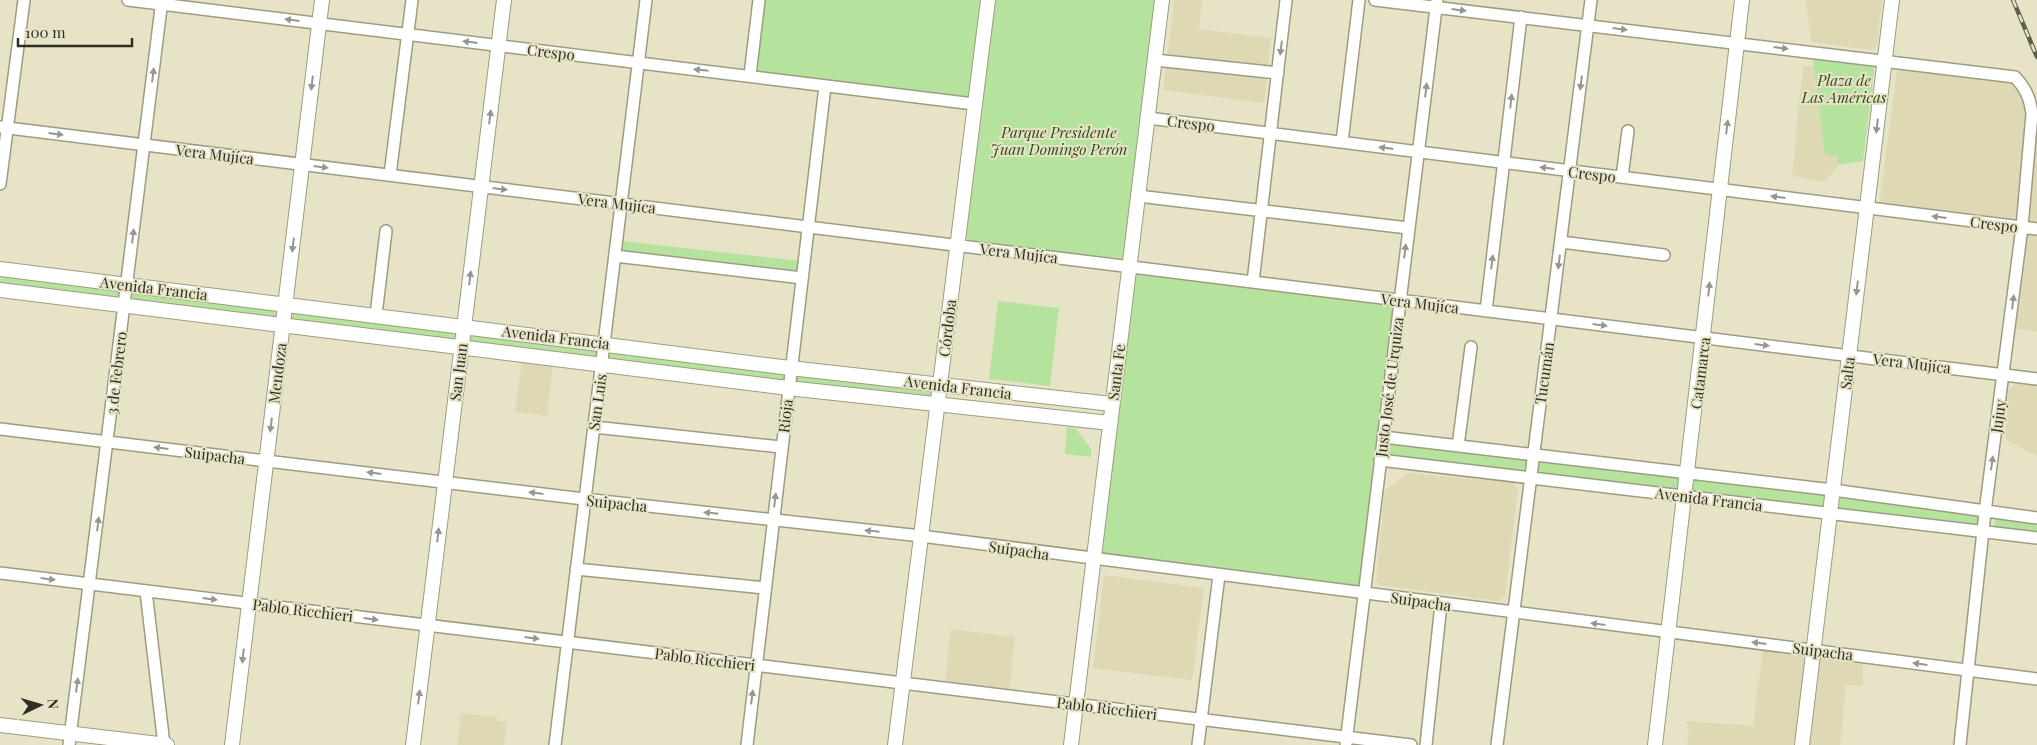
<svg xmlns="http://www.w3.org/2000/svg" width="2037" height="745" font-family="'Playfair Display',serif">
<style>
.built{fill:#ded8b5}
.green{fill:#b5e39d}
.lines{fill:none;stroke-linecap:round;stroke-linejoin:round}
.minor-casing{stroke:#9f9b81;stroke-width:14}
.major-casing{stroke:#9f9b81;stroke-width:16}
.minor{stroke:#fff;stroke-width:11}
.major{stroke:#fff;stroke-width:14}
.rail-casing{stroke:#605e4e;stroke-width:4.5}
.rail{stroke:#e7e3c7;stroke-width:2.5;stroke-dasharray:8;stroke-linecap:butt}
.oneway{fill:#989691}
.labels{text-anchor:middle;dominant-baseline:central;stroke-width:4;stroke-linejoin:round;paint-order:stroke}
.street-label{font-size:15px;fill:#302e23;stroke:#e7e3c7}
.park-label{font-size:15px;font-style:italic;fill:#2b4b15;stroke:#e7e3c7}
</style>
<rect width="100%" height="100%" fill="#e7e3c7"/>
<path class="built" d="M1174 0H1202L1199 29 1271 38 1264 103 1163 90Z
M1806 0H1882L1877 46 1871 50 1811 42Z
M1803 66H1813L1825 156 1837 155 1838 165 1825 182 1792 176Z
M1897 69 2015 77 2037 113V331L2016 329 2022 227 1878 215Z
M522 360 553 364 547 416 515 412Z
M2037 382V456L2005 439 2008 390 2017 383Z
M1409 473 1513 483 1518 489 1505 596 1499 601 1379 585 1376 580 1385 490Z
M1104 575 1204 588 1192 680 1093 668Z
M951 629 1015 637 1009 690 945 682Z
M1763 650 1863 663V686L1846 685 1840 745H1687L1689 727 1686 721 1753 726Z
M461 713 497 717V721L507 722 504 745H457Z"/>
<path class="green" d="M759 0H988L974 104 750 75Z
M995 0H1158L1127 253 1121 258 972 244 968 240 966 233Z
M1812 55 1875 63 1863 161 1838 165 1837 155 1825 156Z
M621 241 800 261 798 273 620 254Z
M1129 267 1399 300 1383 437 1985 512 1983 532 1381 460 1364 593 1092 559Z
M0 269 940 384 937 403 0 290Z
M998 301 1059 308 1050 386 989 379Z
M1067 427 1075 428 1091 449V457L1065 454Z
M1996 516 2037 520V535L1996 529 1994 524Z"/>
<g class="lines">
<g class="minor-casing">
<path id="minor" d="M128 0 974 104
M1375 0 2015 77C2026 89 2030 98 2032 114L2022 227 1985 512 1960 745
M1155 60 1278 73
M750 75 759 0
M1148 118 2037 229
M0 127 2037 379
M1342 142 1359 0
M390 175 412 0
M1622 177 1628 131
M0 184 24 0
M1138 196 1408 228
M1561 242 1664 255
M615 256 802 278
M1253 282 1286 0
M1486 311 1521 17
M376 315 386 231
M594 427 781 447
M0 429 584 499 921 536 2037 679
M1383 437 1833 490 2037 518
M1458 446 1471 347
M1380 460 2037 538
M576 569 765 588
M0 573 1411 745
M146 591 164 745
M1346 743 1437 0
M69 745 162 0
M555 745 646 0
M747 745 825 86
M1198 745 1219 575
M1426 745 1441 604
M1497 745 1591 0"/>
</g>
<g class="major-casing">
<path id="major" d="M0 269 790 368 1112 404
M0 290 788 388 1110 423
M0 725 167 745
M232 745 322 0
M413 745 504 0
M895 745 988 0
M1071 745 1162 0
M1655 745 1742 0
M1802 745 1892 0"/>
</g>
<use href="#minor" class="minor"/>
<use href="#major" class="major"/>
<g class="rail-casing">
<path id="rail" d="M2013 0 2037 57"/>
</g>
<use href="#rail" class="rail"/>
</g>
<defs><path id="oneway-solid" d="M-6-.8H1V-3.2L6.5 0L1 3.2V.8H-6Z" transform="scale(1.25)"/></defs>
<g class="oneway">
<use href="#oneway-solid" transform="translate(1459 10) rotate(7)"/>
<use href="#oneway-solid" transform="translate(292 20) rotate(-173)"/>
<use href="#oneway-solid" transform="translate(1620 29) rotate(7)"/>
<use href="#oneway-solid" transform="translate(470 42) rotate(-173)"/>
<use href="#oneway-solid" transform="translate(1281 48) rotate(97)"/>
<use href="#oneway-solid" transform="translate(1781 48) rotate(7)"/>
<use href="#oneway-solid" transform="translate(701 70) rotate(-174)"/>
<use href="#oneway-solid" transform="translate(153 75) rotate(-83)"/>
<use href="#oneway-solid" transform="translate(312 83) rotate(97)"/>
<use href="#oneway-solid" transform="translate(1581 83) rotate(97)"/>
<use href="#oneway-solid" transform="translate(1426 90) rotate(-83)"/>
<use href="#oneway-solid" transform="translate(1511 101) rotate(-84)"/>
<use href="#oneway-solid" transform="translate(490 117) rotate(-83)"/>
<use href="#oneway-solid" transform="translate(1877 126) rotate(97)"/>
<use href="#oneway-solid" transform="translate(1727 127) rotate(-83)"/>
<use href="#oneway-solid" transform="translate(56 134) rotate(7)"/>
<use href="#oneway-solid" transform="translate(1386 148) rotate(-173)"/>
<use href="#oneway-solid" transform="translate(321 167) rotate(7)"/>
<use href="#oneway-solid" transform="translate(1547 168) rotate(-173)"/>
<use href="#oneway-solid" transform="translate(500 189) rotate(7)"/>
<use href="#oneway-solid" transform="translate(1778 197) rotate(-173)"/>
<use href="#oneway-solid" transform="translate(1939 217) rotate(-173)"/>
<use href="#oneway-solid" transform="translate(133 236) rotate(-83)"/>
<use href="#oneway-solid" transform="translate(293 245) rotate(97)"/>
<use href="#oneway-solid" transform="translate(1405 251) rotate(-83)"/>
<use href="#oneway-solid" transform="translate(1492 262) rotate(-83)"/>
<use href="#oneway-solid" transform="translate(1559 262) rotate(97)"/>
<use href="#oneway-solid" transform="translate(470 278) rotate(-83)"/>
<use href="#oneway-solid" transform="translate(1857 288) rotate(97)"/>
<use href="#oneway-solid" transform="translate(1709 289) rotate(-84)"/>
<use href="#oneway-solid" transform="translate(2013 302) rotate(-83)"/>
<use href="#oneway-solid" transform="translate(1600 325) rotate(7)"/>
<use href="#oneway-solid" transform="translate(1762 345) rotate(7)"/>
<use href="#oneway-solid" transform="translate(271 425) rotate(97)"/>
<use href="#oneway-solid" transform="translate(161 448) rotate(-173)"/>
<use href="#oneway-solid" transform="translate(1992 463) rotate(-82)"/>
<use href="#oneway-solid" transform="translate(374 473) rotate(-173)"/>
<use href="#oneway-solid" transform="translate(536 493) rotate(-173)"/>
<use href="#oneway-solid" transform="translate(775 500) rotate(-83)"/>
<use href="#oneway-solid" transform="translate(711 513) rotate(-174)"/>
<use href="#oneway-solid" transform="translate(98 524) rotate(-83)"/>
<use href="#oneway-solid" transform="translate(872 531) rotate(-174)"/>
<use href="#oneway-solid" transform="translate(438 535) rotate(-83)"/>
<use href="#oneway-solid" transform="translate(48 579) rotate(7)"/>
<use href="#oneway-solid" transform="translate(210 599) rotate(7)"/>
<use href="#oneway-solid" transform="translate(371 619) rotate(7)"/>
<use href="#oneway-solid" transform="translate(1598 624) rotate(-173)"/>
<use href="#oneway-solid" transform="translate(532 638) rotate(7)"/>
<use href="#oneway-solid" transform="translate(1759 643) rotate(-173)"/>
<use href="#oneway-solid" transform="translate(243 656) rotate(97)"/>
<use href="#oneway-solid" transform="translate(1920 664) rotate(-172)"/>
<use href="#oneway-solid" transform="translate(77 685) rotate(-82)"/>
<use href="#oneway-solid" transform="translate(419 697) rotate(-83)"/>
<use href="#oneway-solid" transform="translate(752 697) rotate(-83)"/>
</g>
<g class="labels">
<g class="street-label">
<text transform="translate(551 52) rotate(7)">Crespo</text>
<text transform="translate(1191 123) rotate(7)">Crespo</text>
<text transform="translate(215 154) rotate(7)">Vera Mujíca</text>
<text transform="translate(1592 174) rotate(7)">Crespo</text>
<text transform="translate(617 203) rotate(7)">Vera Mujíca</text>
<text transform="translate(1994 224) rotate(7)">Crespo</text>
<text transform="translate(1019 253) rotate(7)">Vera Mujíca</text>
<text transform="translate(154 288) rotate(7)">Avenida Francia</text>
<text transform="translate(1420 303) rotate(7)">Vera Mujíca</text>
<text transform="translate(947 328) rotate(-83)">Córdoba</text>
<text transform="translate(556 337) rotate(7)">Avenida Francia</text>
<text transform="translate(1912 363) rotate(7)">Vera Mujíca</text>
<text transform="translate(458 372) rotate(-83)">San Juan</text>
<text transform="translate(1116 372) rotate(-83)">Santa Fe</text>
<text transform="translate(116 373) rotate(-83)">3 de Febrero</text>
<text transform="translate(277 373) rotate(-83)">Mendoza</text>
<text transform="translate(1544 373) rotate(-82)">Tucumán</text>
<text transform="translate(1700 373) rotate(-83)">Catamarca</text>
<text transform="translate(1847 373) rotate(-83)">Salta</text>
<text transform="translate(958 387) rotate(7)">Avenida Francia</text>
<text transform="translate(1389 387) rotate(-83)">Justo José de Urquiza</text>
<text transform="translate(597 402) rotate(-82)">San Luis</text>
<text transform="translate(785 416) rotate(-83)">Rioja</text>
<text transform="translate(1998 416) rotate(-82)">Jujuy</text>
<text transform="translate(215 455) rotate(7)">Suipacha</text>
<text transform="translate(1709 499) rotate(7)">Avenida Francia</text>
<text transform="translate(617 503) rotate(6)">Suipacha</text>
<text transform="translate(1019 550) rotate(8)">Suipacha</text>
<text transform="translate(1421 601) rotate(8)">Suipacha</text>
<text transform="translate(303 610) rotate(7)">Pablo Ricchieri</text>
<text transform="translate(1823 651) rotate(7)">Suipacha</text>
<text transform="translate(705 659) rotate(7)">Pablo Ricchieri</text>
<text transform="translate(1107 708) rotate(7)">Pablo Ricchieri</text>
</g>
<g class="park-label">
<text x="1844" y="80">Plaza de<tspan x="1844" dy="17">Las Américas</tspan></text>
<text x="1059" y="132">Parque Presidente<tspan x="1059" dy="17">Juan Domingo Perón</tspan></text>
</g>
</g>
<g transform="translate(40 705) rotate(85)" stroke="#e7e3c7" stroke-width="4" paint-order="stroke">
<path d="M0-4L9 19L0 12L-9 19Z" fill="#302e23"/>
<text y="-8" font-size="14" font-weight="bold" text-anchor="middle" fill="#302e23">N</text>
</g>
<path d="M18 38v8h114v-8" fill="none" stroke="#302e23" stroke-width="2.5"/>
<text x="25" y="38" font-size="15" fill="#302e23" stroke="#e7e3c7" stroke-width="4" paint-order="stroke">100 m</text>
</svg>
